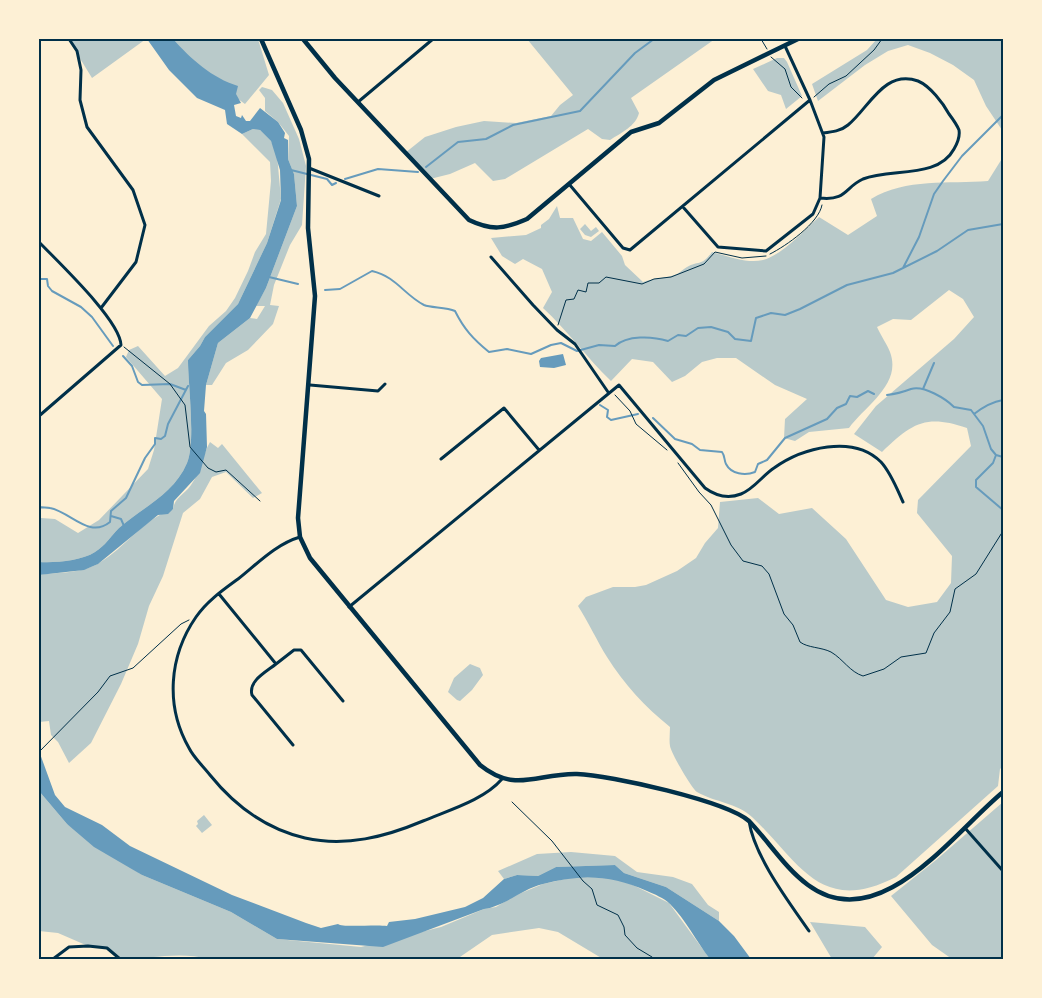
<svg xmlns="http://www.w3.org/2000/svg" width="1042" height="998" font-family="Signika,sans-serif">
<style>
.green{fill:#b9caca}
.water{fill:#669bbc}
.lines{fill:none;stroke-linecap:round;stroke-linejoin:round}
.stream{stroke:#669bbc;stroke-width:2}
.path{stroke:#003049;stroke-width:1}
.minor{stroke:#003049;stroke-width:3}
.tertiary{stroke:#003049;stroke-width:4.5}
.neatline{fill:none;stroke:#003049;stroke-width:2}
</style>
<rect width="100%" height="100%" fill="#fdf0d5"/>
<path class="green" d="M68 39H146L92 78Z
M165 39H258L269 75 245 104 183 59Z
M527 39H715L631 98 639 113C636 126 621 133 610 140L602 139 588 129 505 179 493 181 475 163 450 174 430 179 405 153 425 137 456 127 484 121 516 123 551 116 560 105 573 95Z
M877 39H1003V766L1000 769 998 786 896 877C819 916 800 862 752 817 737 803 714 802 697 792 692 789 671 753 670 746 669 740 670 733 670 727 645 707 624 684 607 657 597 641 589 623 578 606L586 597 613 587H635L646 585 677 571 696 558 705 543 718 528 720 502 758 498 779 514 812 508 846 539 886 600 908 607 937 602 951 583 952 556 917 513 918 500 971 446 967 428C926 414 912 423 882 452L854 434 876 406 954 339 974 317 963 299 949 290 911 320 893 319 877 327C881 336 887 344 890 352 902 384 866 405 849 428L809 432 795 441 784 438 785 419 807 399 775 385 736 358H717L702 362 685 376 672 382 653 362 632 359 611 381C587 358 568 331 543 308L552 292 542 269 523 259 515 264 502 256 491 238 526 235 541 228V225L549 219 557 206 560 218H573L583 239 591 241 602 232 622 256 625 265 643 282C653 278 669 278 677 274 681 272 683 269 687 267 699 260 701 267 712 252 728 256 747 264 763 260 784 254 803 231 819 217L848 235 877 216 871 199C906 178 949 184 988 181L1003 157 1002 130 986 106 974 80 953 65 930 53 908 45 888 51 865 65 818 101 812 84 867 50Z
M777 58H784L787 62 802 96 786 109 781 95 768 91 753 69Z
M262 87 272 90 283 103 299 139 306 166 302 225 290 245 274 285 270 305 279 306 273 324 248 350 226 363 212 385H206L218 343 250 318 257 319 265 306H256L266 288 297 206 294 174 288 159 289 136 278 122 265 111V98L259 90Z
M253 129 260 130 271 141 277 155 281 199 267 243 238 304 205 337 200 346 188 360C188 384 196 442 187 463 174 494 143 507 119 528 111 536 105 546 95 552 81 561 55 563 39 562V521L41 518 55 519 78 533 99 520 148 469 154 450 162 399 126 357 129 350 138 346 165 376 178 368 209 326 226 311 235 298 248 271 255 252 266 234 271 181 270 162 242 134Z
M585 224 591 231 596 227 599 231 591 237 585 235 580 229Z
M210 442 218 448 222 444 262 493 253 498 226 472 212 477 200 499 183 513 163 576 149 606 138 644 121 684 91 743 69 763 58 742 51 735 49 721 39 722V575C58 572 81 574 99 563 125 548 143 519 173 509 175 497 184 495 191 485 201 471 202 456 210 442Z
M470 664 480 668 483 675 472 690 460 701 457 700 448 692 454 678Z
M39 791 67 824 142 875 231 912 277 939 361 947 441 927 484 909 496 907 514 896 543 884 570 878 610 877 629 883 669 903 710 959 694 957 603 959 558 932 539 928 492 935 457 959H209C179 951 150 959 120 959L108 949 88 946 58 933 39 931Z
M1003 802V959H952L932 945 891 896 936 860Z
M204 815 212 825 202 833 196 826 198 824 197 821Z
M571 852 615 856 637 872 673 877 692 884 708 905 719 912V921L666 887 624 873 615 865 556 867 538 876 517 875 504 879 498 871 537 854Z
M810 922 865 927 882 947 872 959H832Z"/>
<path class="water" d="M147 39H173C191 59 212 78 238 86L236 94 241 103 234 105 236 116 241 118 242 115 246 121H250L260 108 278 122 285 133 284 138 288 140V159L294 174 297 206 266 288 250 318 218 343 206 385 204 411 206 414 207 447 200 473 174 501 173 509 168 514 158 515 98 564 84 570 39 575V562C55 563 81 561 95 552 105 546 111 536 119 528 143 507 174 494 187 463 196 442 188 384 188 360L200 346 205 337 238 304 267 243 281 200 280 170 271 141 260 130 253 129 242 134 227 124 225 110 197 98 169 70Z
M563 354 566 365 554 368 540 367 539 361 541 358Z
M39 751 55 795 65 807 102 825 130 846 232 895 306 923 321 928 338 924C343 928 376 924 387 926L389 922 415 919 465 907 483 898 504 879 517 875 538 876 556 867 615 865 624 873 666 887 719 921 734 936 751 959H710C696 941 686 920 670 904 664 898 654 894 647 891 612 875 580 874 543 884 522 889 505 906 484 909L383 947 277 939 231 912 142 875 94 847 67 824 39 791Z"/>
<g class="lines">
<path class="stream" d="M426 167 458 142 486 139 513 125 580 111 635 53 654 39
M291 170 327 179 332 185 336 183
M345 179 378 169 418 172
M903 268 919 237 934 194 943 181 962 156 1003 115
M269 277 298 284
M39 279H47L48 286 52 291 81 307 92 317 113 346
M325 290 340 289 372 271C397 277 403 294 424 305 431 308 446 307 455 311 464 329 473 339 489 352L507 349 531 354 551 345 561 343 577 351 599 345 615 346C627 335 652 336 668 341L678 335 686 336 698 328 711 327 728 332 735 339 751 341 756 318 771 313 785 315 800 309 847 285 893 273 937 251 968 230 1003 224
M123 356 132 366 138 382 142 385 170 384 186 390
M923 389 934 363
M887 395C896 394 903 392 911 389 924 385 946 399 954 407L971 410 983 426 991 449 996 455 993 463 976 480V487L1003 510
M600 405 608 410 607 417 611 420 638 414
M974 414C983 407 991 402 1003 400
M653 418 675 439 692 444 700 450 722 452C725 456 724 460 726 464 731 474 745 476 755 472L758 464 767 460 785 438 827 419 837 408 846 404 850 396 857 397 868 391 874 394
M996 455 1003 457
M39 507C43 508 47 507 50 508 71 512 89 539 110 522L111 511 126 498 145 458 155 444V438L161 439 165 436 168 424 188 386
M111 516 121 519 124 526"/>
<path class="path" d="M761 39 767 49
M771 57 785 69 791 87 802 98
M814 97 829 84 846 76 874 50 882 39
M770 254C786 246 819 223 822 205
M558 325 566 300 574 299 578 290 586 292 588 283H599L606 277 642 284 654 279 671 277 704 264 715 252 742 258 766 256
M124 347 170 384 185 405 190 447 208 468 216 472 226 470 260 501
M615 395 630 411 636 424 667 450
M678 463 699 492 711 505 731 545 743 561 762 566 769 574 784 614 793 625 800 642C808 648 821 647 831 652 843 659 850 672 863 676L884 669 901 657 926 653 934 633 950 612 955 589 976 574 1003 531
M39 752 98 692 110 676 133 668 181 624 189 620
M512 802 552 841 583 881 592 889 597 905 618 915 624 927 625 935 637 948 652 957"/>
<path class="minor" d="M69 39 77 51 81 70 80 100 87 127 133 190 145 225 136 262 101 308
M358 102 433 39
M309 168 379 196
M569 184 623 248 630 250 810 100
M820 198C847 201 845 187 863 179 891 168 938 179 954 149 957 144 960 136 959 130 957 125 952 118 949 114 943 103 930 86 918 81 884 69 869 108 848 125 841 131 832 132 823 133
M683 207 718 247 766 251 813 214 820 198 824 137 810 100 785 46
M39 242C58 262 120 320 121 345L39 416
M491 257 533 305 557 330 575 344 608 392
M310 385 378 391 385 384
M441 459 504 408 539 450
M300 537C276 544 257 564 238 579 223 590 207 601 196 617 169 656 165 706 189 748 194 758 203 766 210 775 235 806 266 829 305 838 346 847 385 837 423 821 449 810 484 800 502 779
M219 594 276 664 294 650H301L343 701
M349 607 619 385 705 488C716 496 728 499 741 494 754 489 763 475 774 468 802 448 853 434 881 462 891 473 897 489 903 502
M276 664C266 672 248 681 252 695L293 745
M749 821C754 856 789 902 809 931
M965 828 1003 871
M53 959 69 947 88 946 107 948 120 959"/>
<path class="tertiary" d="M261 39 301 130 309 159 308 228 315 296 298 518 300 537 310 558 480 765C516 794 537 773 577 774 610 775 726 801 749 821 769 842 785 868 808 885 879 938 953 833 1003 792
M303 39 335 78 469 220C492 231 504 229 527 219L631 132 659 123 714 80 798 39"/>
</g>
<rect width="1042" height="998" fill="none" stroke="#fdf0d5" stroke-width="80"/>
<rect x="40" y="40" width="962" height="918" class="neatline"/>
</svg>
